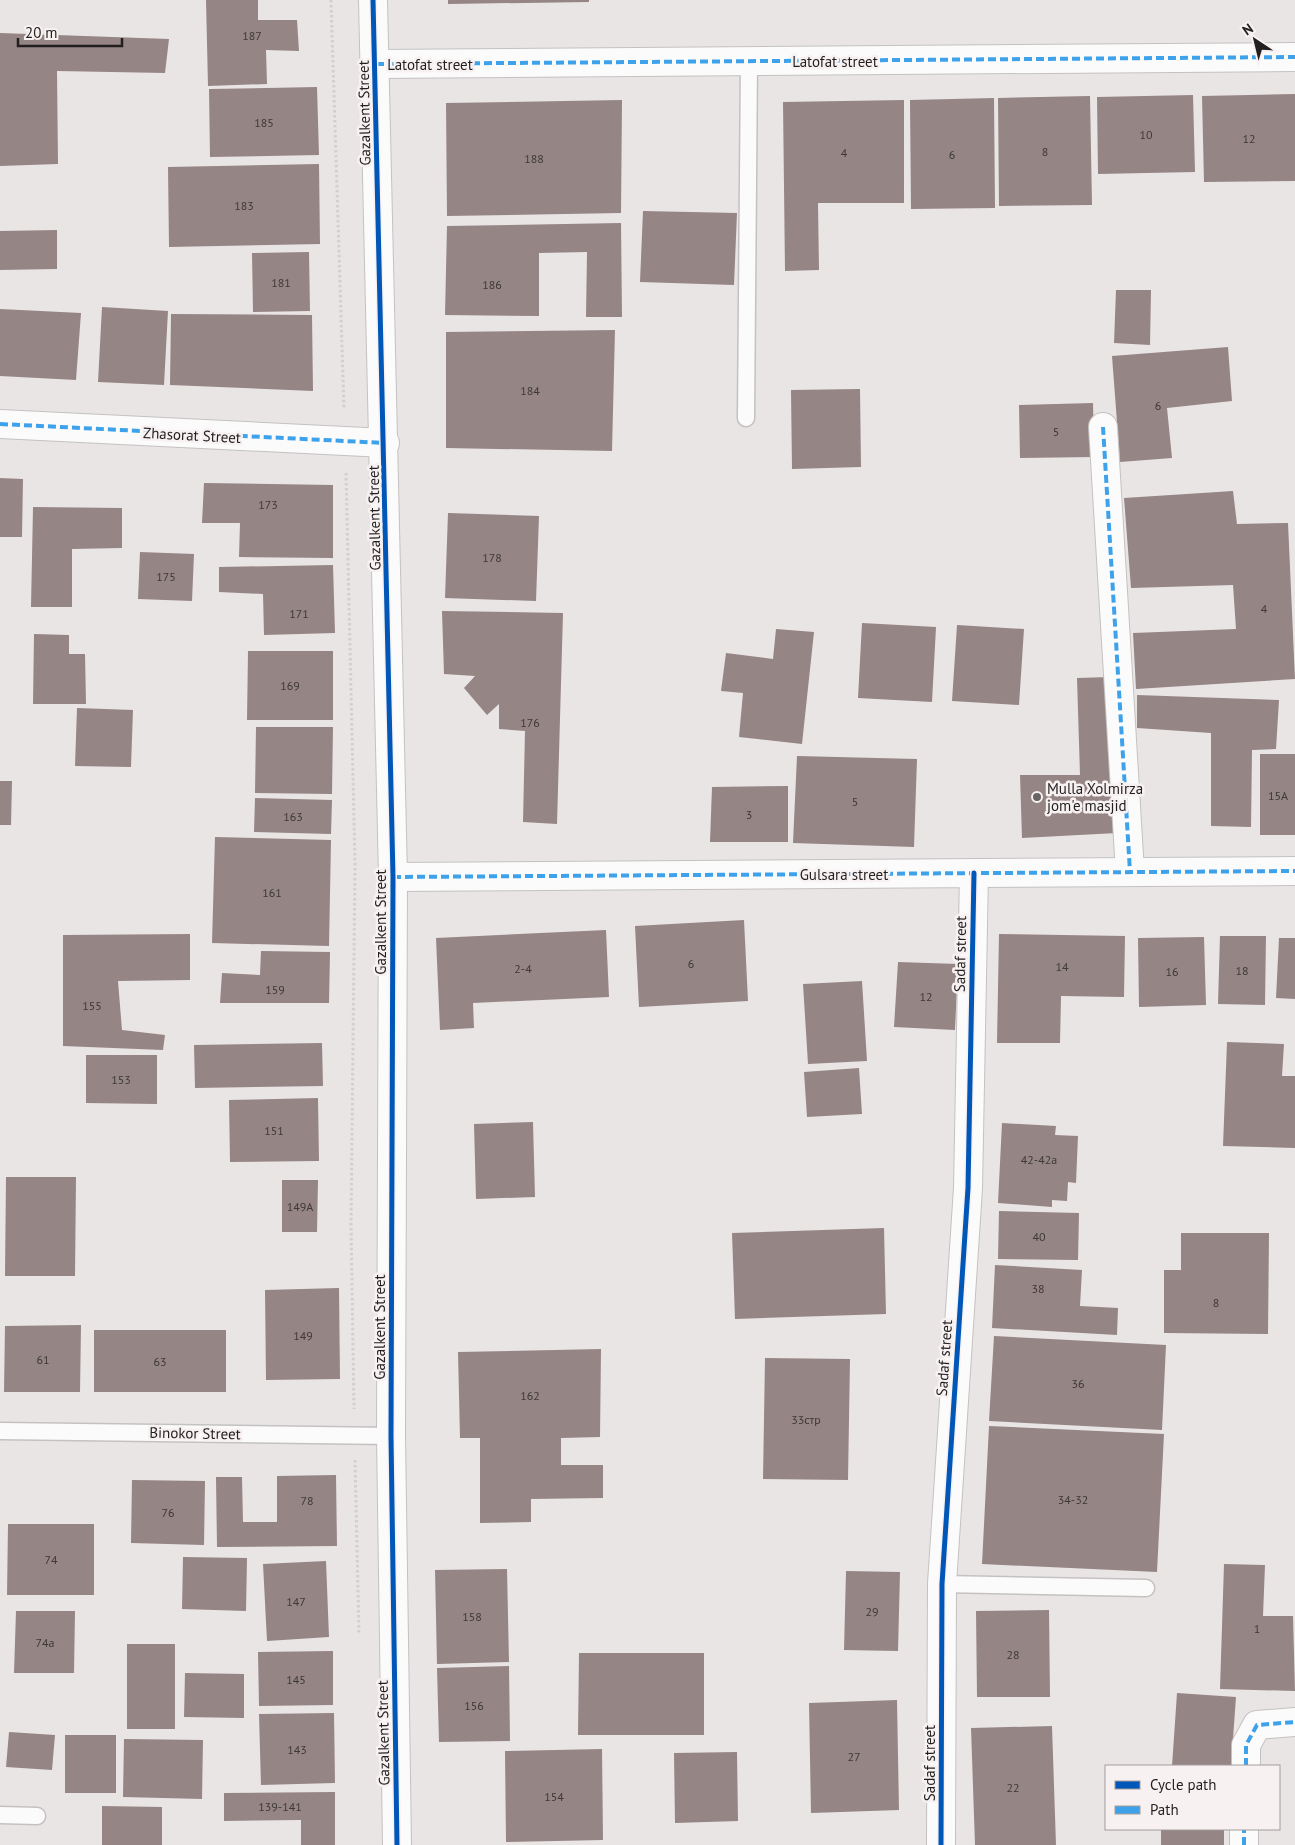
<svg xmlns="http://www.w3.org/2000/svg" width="1295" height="1845" font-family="'PT Sans',sans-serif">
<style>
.building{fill:#968585}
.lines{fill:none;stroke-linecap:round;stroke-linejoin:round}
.service-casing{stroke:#c4c1c1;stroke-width:19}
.minor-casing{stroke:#c4c1c1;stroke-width:30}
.tertiary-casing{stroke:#c4c1c1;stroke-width:30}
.path{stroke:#d0d0d0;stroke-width:3;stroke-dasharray:2.5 2.5;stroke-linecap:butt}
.service{stroke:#fcfbfb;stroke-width:16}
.minor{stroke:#fcfbfb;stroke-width:28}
.tertiary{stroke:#fcfbfb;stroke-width:28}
.quiet{stroke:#3ea2ea;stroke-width:4;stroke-dasharray:8 4;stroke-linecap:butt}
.cycleway-casing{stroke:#f8f1f1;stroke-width:8}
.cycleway{stroke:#0057b8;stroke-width:5}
.poi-dot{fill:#676464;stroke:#f8f1f1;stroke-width:2}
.labels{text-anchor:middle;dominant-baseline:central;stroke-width:5;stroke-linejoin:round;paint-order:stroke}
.number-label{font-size:12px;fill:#3e3838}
.street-label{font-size:15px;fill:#211f1f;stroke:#f8f1f1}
.poi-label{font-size:15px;fill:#211f1f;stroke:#f8f1f1;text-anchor:start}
</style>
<rect width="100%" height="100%" fill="#e9e5e5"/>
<path class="building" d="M206 0H258V20H297L299 51 266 50 267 84 208 86Z
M448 0H589V2L448 4Z
M0 33 169 39 165 73 57 71 58 164 0 166Z
M317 87 319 155 210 157 209 89Z
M1295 94V181L1204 182 1202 96Z
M1193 95 1195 172 1098 174 1097 97Z
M1090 96 1092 205 999 206 998 98Z
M994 98 995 208 911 209 910 100Z
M622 100 621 213 447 216 446 103Z
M904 100V203H818L819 270 785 271 783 102Z
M319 164 320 244 169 247 168 167Z
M643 211 737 213 734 285 640 282Z
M621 223 622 317H586L587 252 539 253V316L445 315 447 226Z
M57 230V269L0 270V231Z
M309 252 310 311 253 312 252 253Z
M1116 290H1151L1150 345 1114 343Z
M102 307 168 311 164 385 98 382Z
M0 309 81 313 76 380 0 376Z
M171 314 312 315 313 391 170 385Z
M615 330 612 451 446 448V332Z
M1228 347 1232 401 1167 408 1172 458 1120 462 1112 356Z
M860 389 861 467 792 469 791 390Z
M1093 403 1094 457 1020 458 1019 405Z
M0 478 23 479 22 537H0Z
M204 483 333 485V558L239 557 240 523H202Z
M1233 491 1237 524 1288 523 1295 679 1136 689 1133 633 1236 629 1233 585 1131 588 1124 498Z
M33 507 122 508V548L72 549V607H31Z
M448 513 539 516 536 601 445 598Z
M140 552 194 554 192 601 138 599Z
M333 565 335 633 264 635 263 594 219 592V567Z
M442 611 563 613 557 824 523 822 525 731 499 729V704L487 715 464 688 475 676 444 674Z
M862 623 936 627 932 702 858 698Z
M957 625 1024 629 1019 705 952 701Z
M776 629 814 632 802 744 739 737 743 693 721 691 726 653 773 659Z
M34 634 69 635V654H85L86 704H33Z
M248 651H333V720H247Z
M1110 677 1117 833 1022 838 1020 775H1080L1077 678Z
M1137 695 1279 700 1276 749 1252 750 1251 827 1211 826V733L1137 728Z
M77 708 133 710 131 767 75 766Z
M256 727H333L332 794 255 793Z
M1260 754H1295V835H1260Z
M797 756 917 759 914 847 793 843Z
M0 781H12L11 825H0Z
M788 786V842H710L712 787Z
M255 798 332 800 331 834 254 832Z
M215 837 331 840 329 946 212 943Z
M744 920 748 1001 639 1007 635 926Z
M606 930 609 997 473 1003 474 1028 440 1030 436 938Z
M190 934V980L118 981 122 1030 165 1035 163 1050 63 1046V935Z
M999 934 1125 936 1124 997 1061 996 1060 1043H997Z
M1220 936H1266L1265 1005 1218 1004Z
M1204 937 1206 1005 1139 1007 1138 938Z
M1279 938H1295V999L1276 998Z
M261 951 330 952 329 1003H220L222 973 260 975Z
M898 962 958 964 955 1030 894 1027Z
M862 981 867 1061 808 1064 803 984Z
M1227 1042 1284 1044 1282 1076H1295V1148L1223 1146Z
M322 1043 323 1086 195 1088 194 1045Z
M86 1055H157V1104L86 1103Z
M859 1068 862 1114 807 1117 804 1072Z
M318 1098 319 1161 230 1162 229 1100Z
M533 1122 535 1197 476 1199 474 1124Z
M1002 1123 1056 1126 1055 1135 1078 1136 1076 1183 1068 1182 1067 1201 1052 1200V1207L998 1203Z
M6 1177H76L75 1276H5Z
M282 1180H318L317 1232H282Z
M999 1211 1079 1213 1078 1260 998 1259Z
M884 1228 886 1314 735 1319 732 1233Z
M1181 1233H1269L1268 1334 1164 1333V1270H1181Z
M995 1265 1082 1270 1080 1306 1118 1308 1117 1335 992 1328Z
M339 1288 340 1379 266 1380 265 1290Z
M81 1325 80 1392H4L5 1326Z
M94 1330H226V1392H94Z
M994 1336 1166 1345 1162 1430 989 1421Z
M601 1349 600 1437 561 1438V1465H603V1498L531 1499V1522L480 1523V1438H460L458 1352Z
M765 1358 850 1359 848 1480 763 1479Z
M989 1426 1164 1434 1157 1572 982 1564Z
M336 1475 337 1546 217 1547 216 1477H242L243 1522H277V1476Z
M132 1480 205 1481 204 1545 131 1543Z
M8 1524H94V1595H7Z
M183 1557 247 1558 246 1611 182 1609Z
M326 1561 329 1637 267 1641 263 1564Z
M1224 1564 1265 1565 1263 1616H1293L1295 1691 1220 1689Z
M507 1569 509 1662 437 1664 435 1570Z
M846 1571 900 1572 898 1651 844 1650Z
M1049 1610 1050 1697H977L976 1611Z
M16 1611H75L74 1673H14Z
M127 1644H175V1729H127Z
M333 1651V1705L259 1706 258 1652Z
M579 1653H704V1735H578Z
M509 1666 510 1741 439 1742 437 1668Z
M185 1673 244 1674V1718L184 1717Z
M1177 1693 1236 1697 1231 1766H1172Z
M897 1700 899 1810 811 1813 809 1703Z
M334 1713 335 1783 261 1785 259 1714Z
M1052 1726 1056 1845H975L971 1728Z
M9 1732 55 1735 52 1770 6 1767Z
M65 1735H116V1793H65Z
M124 1739 203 1740 202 1799 123 1797Z
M602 1749 603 1840 506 1842 505 1751Z
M737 1752 738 1821 675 1823 674 1753Z
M335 1792V1845H301V1820L224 1821V1793Z
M102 1806 162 1807V1845H102Z
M1161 1829H1224V1845H1161Z"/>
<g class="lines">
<g class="service-casing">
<path id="service" d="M746 418 749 61
M0 1431 391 1436
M942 1584 1146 1588
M0 1815 37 1816"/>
</g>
<g class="minor-casing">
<path id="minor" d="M376 64 1295 57
M0 424 385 443
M1103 427 1130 872
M393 877 1295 871
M1246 1766V1745L1257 1725 1295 1722
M941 1845 942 1584 968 1188 974 873
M1244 1845V1829"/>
</g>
<g class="tertiary-casing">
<path id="tertiary" d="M373 0 393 877 391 1436 397 1845"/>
</g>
<path class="path" d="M331 0 344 409
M346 473 355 864 351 1225 354 1409
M355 1460 359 1634"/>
<use href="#service" class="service"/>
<use href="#minor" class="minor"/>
<use href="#tertiary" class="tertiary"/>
<path class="quiet" d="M376 64 1295 57
M0 424 385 443
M1103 427 1130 872
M393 877 1295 871
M1246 1766V1745L1257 1725 1295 1722
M1244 1845V1829"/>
<g class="cycleway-casing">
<path id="cycleway" d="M373 0 393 877 391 1436 397 1845
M941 1845 942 1584 968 1188 974 873"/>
</g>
<use href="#cycleway" class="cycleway"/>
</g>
<circle class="poi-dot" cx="1037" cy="797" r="5"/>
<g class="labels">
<g class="number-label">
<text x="252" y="35">187</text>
<text x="264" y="122">185</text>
<text x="1146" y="134">10</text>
<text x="1249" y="138">12</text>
<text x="1045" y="151">8</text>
<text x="844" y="152">4</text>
<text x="952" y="154">6</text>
<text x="534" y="158">188</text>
<text x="244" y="205">183</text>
<text x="281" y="282">181</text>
<text x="492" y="284">186</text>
<text x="530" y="390">184</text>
<text x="1158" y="405">6</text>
<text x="1056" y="431">5</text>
<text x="268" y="504">173</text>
<text x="492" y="557">178</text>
<text x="166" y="576">175</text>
<text x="1264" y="608">4</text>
<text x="299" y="613">171</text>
<text x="290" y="685">169</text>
<text x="530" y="722">176</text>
<text x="1278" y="795">15A</text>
<text x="855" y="801">5</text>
<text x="749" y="814">3</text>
<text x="293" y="816">163</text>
<text x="272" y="892">161</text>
<text x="691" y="963">6</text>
<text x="1062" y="966">14</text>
<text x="523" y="968">2-4</text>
<text x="1242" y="970">18</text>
<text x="1172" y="971">16</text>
<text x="275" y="989">159</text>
<text x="926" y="996">12</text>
<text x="92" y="1005">155</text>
<text x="121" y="1079">153</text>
<text x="274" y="1130">151</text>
<text x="1039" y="1159">42-42a</text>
<text x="300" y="1206">149A</text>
<text x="1039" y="1236">40</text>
<text x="1038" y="1288">38</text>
<text x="1216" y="1302">8</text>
<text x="303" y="1335">149</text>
<text x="43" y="1359">61</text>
<text x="160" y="1361">63</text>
<text x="1078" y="1383">36</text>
<text x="530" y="1395">162</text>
<text x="806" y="1419">33стр</text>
<text x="1073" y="1499">34-32</text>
<text x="307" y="1500">78</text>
<text x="168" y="1512">76</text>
<text x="51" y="1559">74</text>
<text x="296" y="1601">147</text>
<text x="872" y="1611">29</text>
<text x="472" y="1616">158</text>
<text x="1257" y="1628">1</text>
<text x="45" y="1642">74а</text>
<text x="1013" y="1654">28</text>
<text x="296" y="1679">145</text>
<text x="474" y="1705">156</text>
<text x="297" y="1749">143</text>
<text x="854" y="1756">27</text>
<text x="1013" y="1787">22</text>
<text x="554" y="1796">154</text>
<text x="280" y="1806">139-141</text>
</g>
<g class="street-label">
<text x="835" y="61">Latofat street</text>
<text x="430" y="64">Latofat street</text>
<text transform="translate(364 113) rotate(-91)">Gazalkent Street</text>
<text transform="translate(192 435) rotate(3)">Zhasorat Street</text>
<text transform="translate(374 518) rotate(-91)">Gazalkent Street</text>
<text x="844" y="874">Gulsara street</text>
<text transform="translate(380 922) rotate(-90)">Gazalkent Street</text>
<text transform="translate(960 954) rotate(-89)">Sadaf street</text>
<text transform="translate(379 1327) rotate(-90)">Gazalkent Street</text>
<text transform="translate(944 1358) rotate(-86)">Sadaf street</text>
<text transform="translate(195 1433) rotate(1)">Binokor Street</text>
<text transform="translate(383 1733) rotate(-91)">Gazalkent Street</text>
<text transform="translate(929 1763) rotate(-90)">Sadaf street</text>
</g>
<g class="poi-label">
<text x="1047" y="788">Mulla Xolmirza<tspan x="1047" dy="17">jom'e masjid</tspan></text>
</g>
</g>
<rect x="1105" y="1765" width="175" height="65" fill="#f8f1f1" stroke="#a29d9d"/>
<rect x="1115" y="1781" width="25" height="8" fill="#0057b8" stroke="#a29d9d"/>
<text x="1150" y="1790" font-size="15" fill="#211f1f">Cycle path</text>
<rect x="1115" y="1806" width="25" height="8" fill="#3ea2ea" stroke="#a29d9d"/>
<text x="1150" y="1815" font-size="15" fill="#211f1f">Path</text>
<g transform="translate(1255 40) rotate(325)" stroke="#f8f1f1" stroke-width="4" paint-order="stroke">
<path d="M0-4L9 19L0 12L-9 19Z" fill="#211f1f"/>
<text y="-8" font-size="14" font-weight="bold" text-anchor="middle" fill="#211f1f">N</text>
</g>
<path d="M18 38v8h104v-8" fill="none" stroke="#211f1f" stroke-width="2.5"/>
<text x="25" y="38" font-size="15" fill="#211f1f" stroke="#f8f1f1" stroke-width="4" paint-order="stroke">20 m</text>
</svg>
